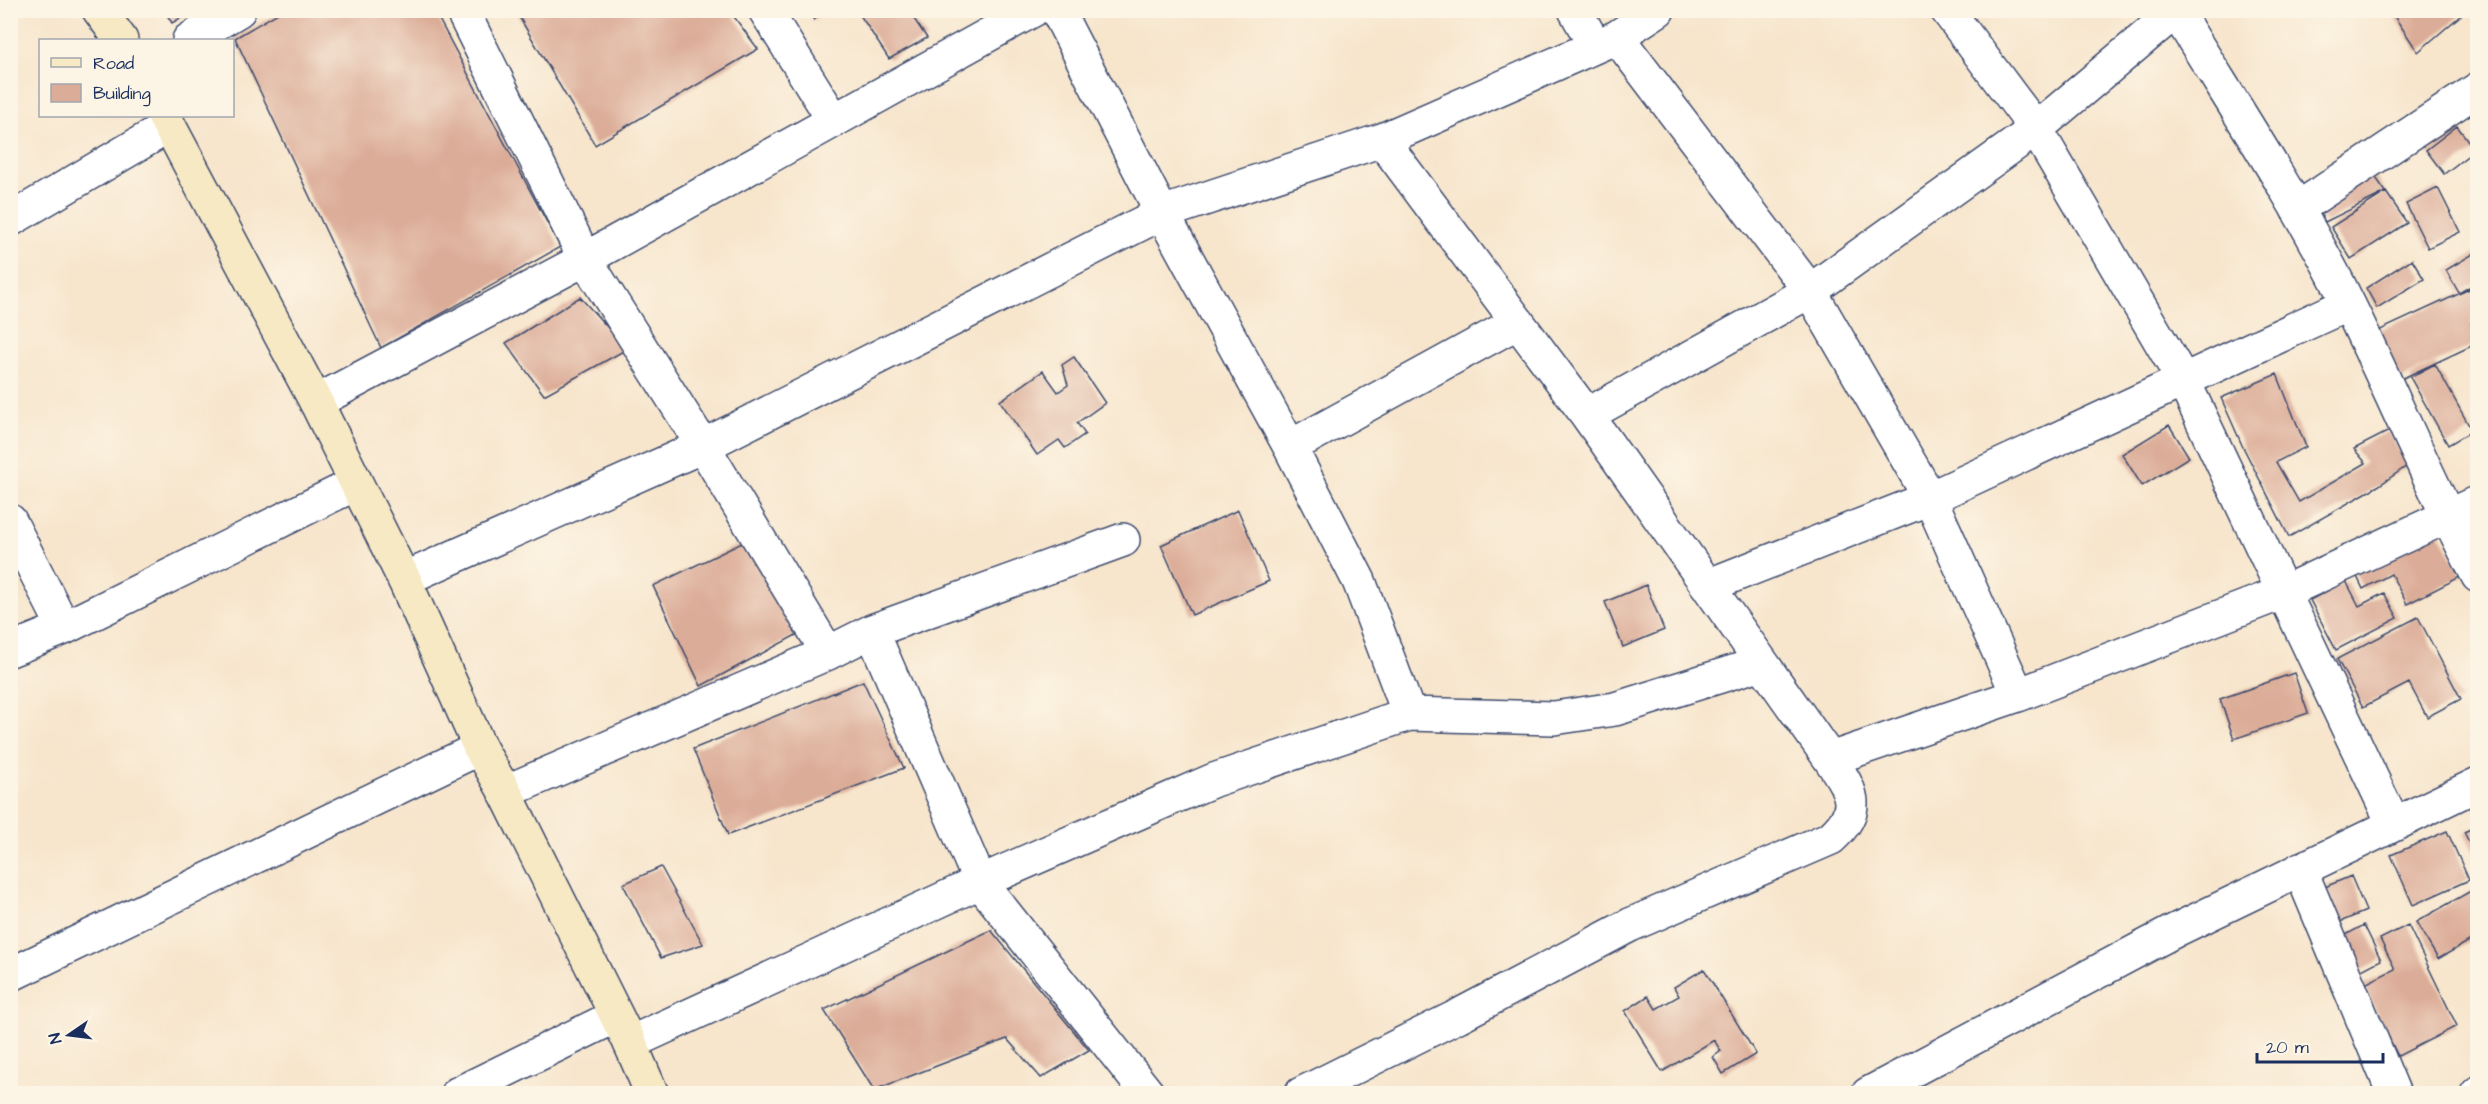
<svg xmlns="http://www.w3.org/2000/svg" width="2488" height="1104" font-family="'Architects Daughter',sans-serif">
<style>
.building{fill:#dbac97}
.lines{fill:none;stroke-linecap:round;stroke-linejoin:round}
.street-casing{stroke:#3c4a6e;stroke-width:36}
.secondary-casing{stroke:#3c4a6e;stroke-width:36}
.street{stroke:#fff;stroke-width:33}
.secondary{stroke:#f7e9c3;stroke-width:33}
</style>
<rect width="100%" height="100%" fill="#fcf5e5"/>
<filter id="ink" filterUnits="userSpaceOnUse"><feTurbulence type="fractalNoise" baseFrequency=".0167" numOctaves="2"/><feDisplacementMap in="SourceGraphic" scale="12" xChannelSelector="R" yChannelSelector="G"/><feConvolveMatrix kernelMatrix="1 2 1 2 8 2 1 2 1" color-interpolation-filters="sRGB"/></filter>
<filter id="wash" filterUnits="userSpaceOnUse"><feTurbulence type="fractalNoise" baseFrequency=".008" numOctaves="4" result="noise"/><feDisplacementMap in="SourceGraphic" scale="24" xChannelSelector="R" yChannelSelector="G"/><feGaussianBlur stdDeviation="1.35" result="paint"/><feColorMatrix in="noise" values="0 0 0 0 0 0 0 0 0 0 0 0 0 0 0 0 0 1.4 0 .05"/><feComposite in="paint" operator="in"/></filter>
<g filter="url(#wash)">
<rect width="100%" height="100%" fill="#f7e5cc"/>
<g id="blocks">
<path class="building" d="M164 10H194L172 23Z
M283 10H434L560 247 381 348 235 38Z
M515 10H729L758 49 595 145Z
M807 10H825L814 20Z
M883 10H908L927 38 889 59 860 15Z
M2390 10H2467L2418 52Z
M2457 126 2475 150 2444 174 2426 150Z
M2372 172 2386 192 2325 222 2316 205Z
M2438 188 2460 232 2428 248 2406 204Z
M2386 192 2407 223 2351 259 2331 227Z
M2478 251V282L2459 293 2446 270Z
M2412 259 2424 279 2377 308 2366 288Z
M2478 285V321L2471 323 2478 336V343L2401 379 2378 331Z
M580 297 627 349 544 395 506 343Z
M1074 357 1105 403 1077 423 1085 434 1065 448 1059 440 1037 455 1000 401 1043 371 1058 392 1068 385 1062 365Z
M2435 364 2472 431 2448 445 2410 377Z
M2277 374 2306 447 2276 462 2299 502 2366 463 2354 449 2389 431 2407 466 2378 486 2289 537 2242 445 2221 398Z
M2169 425 2189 457 2142 486 2122 454Z
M1238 510 1269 581 1192 615 1161 545Z
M2436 526 2462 576 2407 604 2391 574 2363 589 2354 570Z
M746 541 800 633 701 686 653 586Z
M2346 581 2359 606 2384 593 2398 618 2336 650 2310 600Z
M1646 585 1664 630 1623 647 1605 602Z
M2418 617 2461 699 2427 717 2409 683 2363 707 2337 659Z
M2294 673 2308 713 2234 739 2220 699Z
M863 681 904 768 728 835 693 749Z
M2478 826V861L2464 832Z
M2447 831 2469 880 2413 905 2391 855Z
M661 867 703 944 661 958 623 884Z
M2351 876 2366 911 2340 922 2325 887Z
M2476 888 2478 936 2438 959 2416 922Z
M2364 925 2381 960 2358 972 2340 938Z
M2408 925 2457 1026 2398 1056 2363 985 2395 969 2380 939Z
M991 930 1089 1050 1041 1078 1007 1039 874 1090 824 1010Z
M1704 969 1756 1054 1723 1074 1713 1057 1721 1051 1714 1040 1662 1072 1625 1011 1648 996 1656 1009 1679 996 1674 987Z"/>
</g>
</g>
<g filter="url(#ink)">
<use href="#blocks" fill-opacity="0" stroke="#3c4a6e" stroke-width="1.5"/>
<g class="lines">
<g class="street-casing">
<path id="street" d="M462 10 585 259 703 446 828 653
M765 10 833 119
M1057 10 1162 213 1290 447 1359 581 1409 714
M1575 10 1595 46
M1947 10 2036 129 2183 380 2393 823
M2176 11C2235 108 2299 203 2349 305 2393 395 2431 487 2478 576
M1617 37 1810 291 1930 498 2018 695
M189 40 239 10
M2297 209 2478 89
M10 220 169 126
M316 402 585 259 1033 10
M1587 415 1810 291 2036 129 2177 10
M1290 447 1518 322
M10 521 64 628
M404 579 703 446 1162 213 1382 140 1617 37 1658 10
M1707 586 1930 498 2348 304
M872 631 980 882 1148 1094
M10 650 64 628 355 484
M1830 759 2018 695 2284 592 2478 502
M505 792 828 653 872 631 1123 540
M2300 869 2394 1094
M10 975 480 748
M630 1043 980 882 1172 798 1214 780 1409 714 1554 718 1615 709 1762 663
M457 1094 616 1016
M1301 1094 1458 1016 1630 925 1831 838C1864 809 1851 790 1830 759L1587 415 1382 140
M1868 1094 2176 930 2478 784
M2477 1094 2478 1093"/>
</g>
<g class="secondary-casing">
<path id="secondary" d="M99 10 121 40
M164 116 316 402 404 579 480 748 505 792 630 1043 652 1094"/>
</g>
<use href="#street" class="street"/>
<use href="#secondary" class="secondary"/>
</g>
</g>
<rect width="2488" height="1104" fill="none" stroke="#fcf5e5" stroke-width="36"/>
<rect x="39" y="39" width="195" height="78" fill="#fcf5e5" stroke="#a2a6af" stroke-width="1.5"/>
<rect x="51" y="58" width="30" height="9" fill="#f7e9c3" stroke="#a2a6af" stroke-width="1.5"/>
<text x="93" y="69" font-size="18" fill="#1b2f5e">Road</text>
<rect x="51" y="84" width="30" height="18" fill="#dbac97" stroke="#a2a6af" stroke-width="1.5"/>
<text x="93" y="99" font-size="18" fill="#1b2f5e">Building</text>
<g transform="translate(69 1035) rotate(256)" stroke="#fcf5e5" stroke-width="4.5" paint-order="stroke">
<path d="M0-4.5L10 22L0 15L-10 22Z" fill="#1b2f5e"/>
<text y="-9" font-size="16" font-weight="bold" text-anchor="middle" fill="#1b2f5e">N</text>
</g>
<path d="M2257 1053v9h126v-9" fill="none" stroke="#1b2f5e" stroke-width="3"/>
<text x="2266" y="1053" font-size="18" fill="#1b2f5e" stroke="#fcf5e5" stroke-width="4.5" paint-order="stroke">20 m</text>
</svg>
